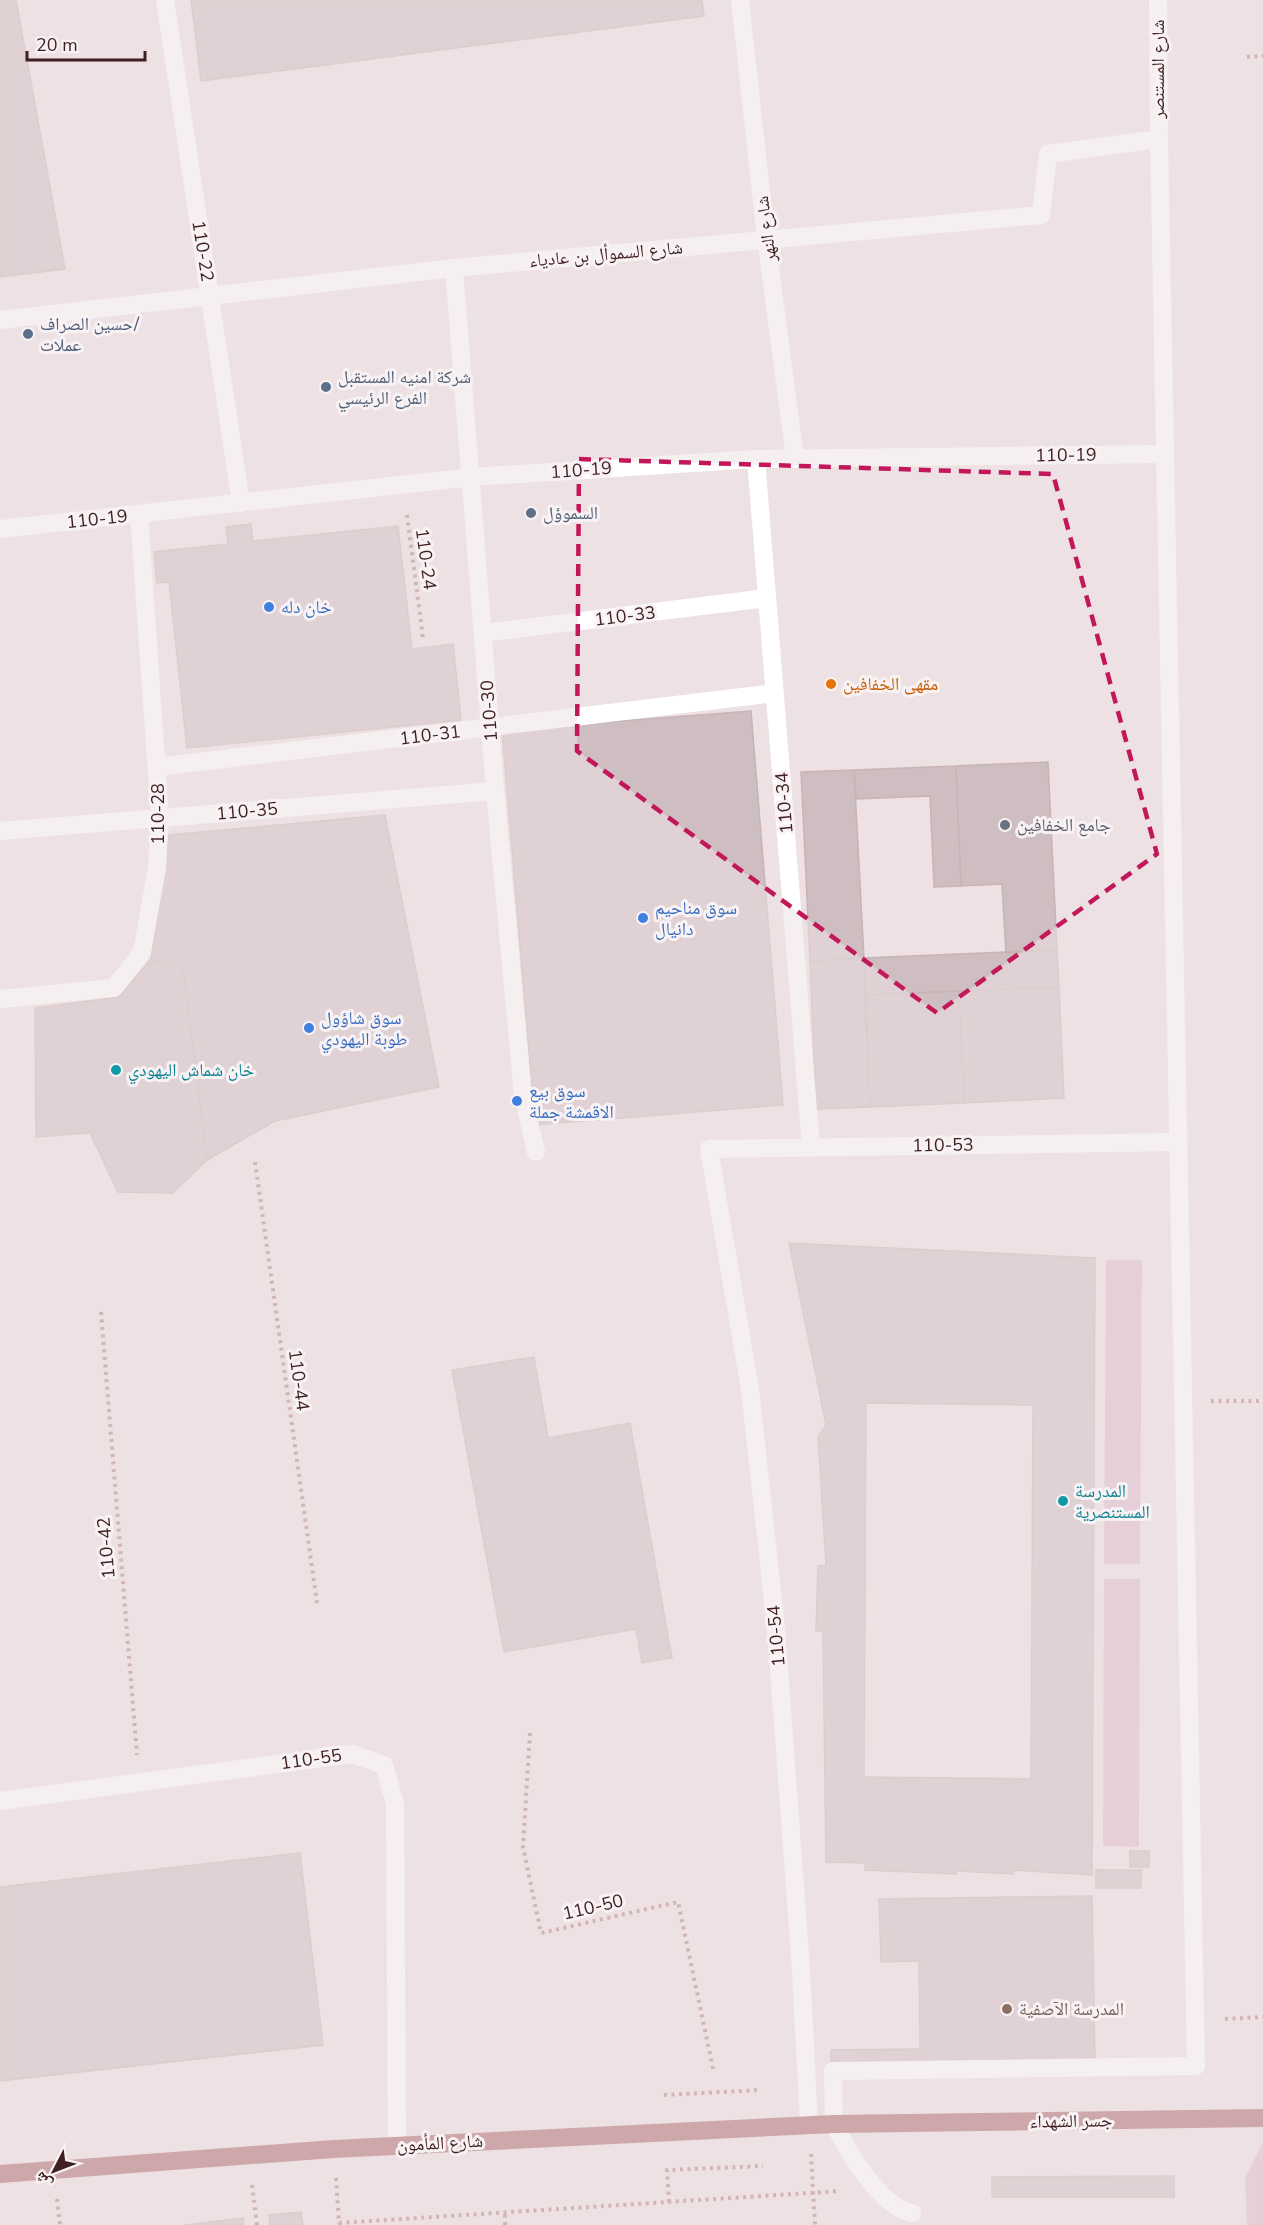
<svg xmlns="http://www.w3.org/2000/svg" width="1263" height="2225" font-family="'Nunito Sans','Noto Naskh Arabic',sans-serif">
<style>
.green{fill:#e1b8cd}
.building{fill:#cebdc1;stroke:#c8b3b7;stroke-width:1.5;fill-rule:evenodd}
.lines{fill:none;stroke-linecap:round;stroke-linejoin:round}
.path{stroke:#b47e84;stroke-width:4;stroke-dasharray:3 4.5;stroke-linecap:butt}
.lane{stroke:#fff;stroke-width:18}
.street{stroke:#fff;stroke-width:18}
.primary{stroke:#a76164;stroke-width:18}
.marked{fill:none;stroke:#c2185b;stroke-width:4.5;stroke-dasharray:12 8;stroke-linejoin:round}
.service-dot{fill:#5c6f8a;stroke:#f9f2f4;stroke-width:2}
.shop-dot{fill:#3f7fe0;stroke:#f9f2f4;stroke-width:2}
.food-dot{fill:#e8710a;stroke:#f9f2f4;stroke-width:2}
.worship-dot{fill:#6b7280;stroke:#f9f2f4;stroke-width:2}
.culture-dot{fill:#0f9aa8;stroke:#f9f2f4;stroke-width:2}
.education-dot{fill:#8d6e63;stroke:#f9f2f4;stroke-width:2}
.labels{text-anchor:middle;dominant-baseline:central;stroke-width:6;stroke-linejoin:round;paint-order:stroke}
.street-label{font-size:18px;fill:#401f21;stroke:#f9f2f4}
.service-label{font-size:18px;fill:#4e5e75;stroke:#f9f2f4;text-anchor:start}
.shop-label{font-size:18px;fill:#366cbe;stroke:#f9f2f4;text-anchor:start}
.food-label{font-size:18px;fill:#c56008;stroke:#f9f2f4;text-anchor:start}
.worship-label{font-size:18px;fill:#5b616d;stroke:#f9f2f4;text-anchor:start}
.culture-label{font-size:18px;fill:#0d838f;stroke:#f9f2f4;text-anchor:start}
.education-label{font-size:18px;fill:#785e54;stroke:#f9f2f4;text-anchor:start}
</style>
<rect width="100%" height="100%" fill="#ede1e4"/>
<path class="green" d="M1106 1260H1142L1140 1564H1104Z
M1104 1579H1140L1139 1847 1103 1846Z
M1263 2142V2225H1247L1245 2178Z"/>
<path class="building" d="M0 0H16L65 269 0 277Z
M191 0H702L704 16 201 81Z
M251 524 253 541 398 526 412 649 453 644 461 720 187 748 169 582 157 583 154 552 228 544 226 527Z
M751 711 783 1105 535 1125 502 730Z
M1048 762 1057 950 1006 953 1002 884 961 886 956 766Z
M956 766 961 886 934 887 930 796 856 799 854 770Z
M854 770 864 958 810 961 801 772Z
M385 815 439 1087 275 1121 207 1160 183 969 151 959 169 835Z
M1057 950 1059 987 865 995 864 958Z
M864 958 870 1107 816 1109 810 961Z
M151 959 183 969 207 1160 173 1193 118 1192 90 1133 36 1137 35 1008 119 997Z
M1059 987 1064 1098 964 1103 959 991Z
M959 991 964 1103 870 1107 865 995Z
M789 1243 1095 1258 1092 1875 1013 1870V1874L956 1871V1874L865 1870V1863L826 1862 823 1631H816L818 1566 826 1565 818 1437 826 1425ZM866 1403 1033 1405 1031 1779 864 1777Z
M534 1357 548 1438 630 1423 672 1658 642 1663 636 1629 504 1652 452 1370Z
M1130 1851H1149V1867H1130Z
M300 1853 323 2045 0 2081V1887Z
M1096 1870H1141V1888H1096Z
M1092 1896 1095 2063 831 2067V2050L920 2049 919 1961 881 1962 879 1899Z
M1174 2176V2197H992V2177Z
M301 2212 303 2225H270L269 2215Z
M243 2218 244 2225H185Z"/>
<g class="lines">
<path class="path" d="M1247 57 1263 56
M407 515 423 638
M255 1162 317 1603
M101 1312 137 1755
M1211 1401H1263
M530 1733 523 1847 541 1933 678 1902 714 2073
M1225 2019 1263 2017
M664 2095 759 2090
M811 2154 815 2225
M336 2178 339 2223 840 2191
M252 2185 257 2225
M57 2199 60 2225
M669 2202 667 2170 763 2166
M505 2225V2213"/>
<path class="lane" d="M165 0 241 503
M740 0 766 238 795 458
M454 268 495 791 523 1095 536 1152
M0 320 454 268 1041 215 1048 154 1159 139
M756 459 811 1147
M0 529 472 477 756 459 1164 454
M484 633 767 598
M157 767 775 693
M0 831 495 791
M0 999 114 988 142 952 157 868 160 818 139 514
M0 1801 352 1754 384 1765 395 1804 397 2146
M834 2124C847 2150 881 2208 912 2213
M809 2126 801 1969 776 1628 750 1389 709 1149 1178 1142"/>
<path class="street" d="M834 2124 833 2071 1196 2066 1159 139 1158 0"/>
<path class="primary" d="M0 2174 334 2149 834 2124 1263 2118"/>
</g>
<path d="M0 0H1263V2225H0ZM579 459 1053 474 1157 854 937 1013 577 751Z" fill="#ede1e4" fill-opacity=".55" fill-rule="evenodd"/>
<path class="marked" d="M579 459 1053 474 1157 854 937 1013 577 751Z"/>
<g class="service-dot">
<circle cx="28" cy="334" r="6"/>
<circle cx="326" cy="387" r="6"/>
<circle cx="531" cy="513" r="6"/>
</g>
<g class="shop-dot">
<circle cx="269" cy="607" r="6"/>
<circle cx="643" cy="918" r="6"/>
<circle cx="309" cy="1028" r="6"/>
<circle cx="517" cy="1101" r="6"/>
</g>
<circle class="food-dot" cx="831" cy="684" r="6"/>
<circle class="worship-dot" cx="1005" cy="825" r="6"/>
<g class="culture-dot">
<circle cx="116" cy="1070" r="6"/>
<circle cx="1063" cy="1501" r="6"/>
</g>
<circle class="education-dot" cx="1007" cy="2009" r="6"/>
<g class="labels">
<g class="street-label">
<text transform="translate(1158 69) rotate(-90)">شارع المستنصر</text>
<text transform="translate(766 229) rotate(-97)">شارع النهر</text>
<text transform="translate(203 251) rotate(81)">110-22</text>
<text transform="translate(606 254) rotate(-5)">شارع السموأل بن عادياء</text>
<text transform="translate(1066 455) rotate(-1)">110-19</text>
<text transform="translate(581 470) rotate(-4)">110-19</text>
<text transform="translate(97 519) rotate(-6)">110-19</text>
<text transform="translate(426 559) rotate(82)">110-24</text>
<text transform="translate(625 616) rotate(-7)">110-33</text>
<text transform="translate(489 711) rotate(-94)">110-30</text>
<text transform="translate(430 735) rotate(-7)">110-31</text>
<text transform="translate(784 803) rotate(-95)">110-34</text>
<text transform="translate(247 811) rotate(-5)">110-35</text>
<text transform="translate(158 814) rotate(-90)">110-28</text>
<text transform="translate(943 1145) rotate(-1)">110-53</text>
<text transform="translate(299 1380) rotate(82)">110-44</text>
<text transform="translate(106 1548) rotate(-95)">110-42</text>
<text transform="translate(776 1636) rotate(-95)">110-54</text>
<text transform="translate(311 1759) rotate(-8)">110-55</text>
<text transform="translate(593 1907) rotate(-13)">110-50</text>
<text transform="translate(1071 2121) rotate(-1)">جسر الشهداء</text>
<text transform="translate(440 2143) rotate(-3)">شارع المأمون</text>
</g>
<g class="service-label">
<text x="40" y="324">حسين الصراف/<tspan x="40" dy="21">عملات</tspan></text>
<text x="338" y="377">شركة امنيه المستقبل<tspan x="338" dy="21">الفرع الرئيسي</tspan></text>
<text x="543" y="513">السموؤل</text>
</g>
<g class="shop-label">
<text x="281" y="607">خان دله</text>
<text x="655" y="908">سوق مناحيم<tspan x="655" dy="21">دانيال</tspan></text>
<text x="321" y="1018">سوق شاؤول<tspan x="321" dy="21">طوبة اليهودي</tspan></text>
<text x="529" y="1091">سوق بيع<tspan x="529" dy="21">الاقمشة جملة</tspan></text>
</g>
<g class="food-label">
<text x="843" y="684">مقهى الخفافين</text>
</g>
<g class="worship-label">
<text x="1017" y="825">جامع الخفافين</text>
</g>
<g class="culture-label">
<text x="128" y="1070">خان شماش اليهودي</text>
<text x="1075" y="1491">المدرسة<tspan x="1075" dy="21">المستنصرية</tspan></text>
</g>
<g class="education-label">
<text x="1019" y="2009">المدرسة الآصفية</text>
</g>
</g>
<g transform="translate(54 2171) rotate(228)" stroke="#f9f2f4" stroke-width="4.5" paint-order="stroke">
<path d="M0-4.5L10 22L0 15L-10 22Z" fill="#401f21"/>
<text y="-9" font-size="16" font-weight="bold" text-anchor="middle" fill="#401f21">ش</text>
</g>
<path d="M27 51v9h118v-9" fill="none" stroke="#401f21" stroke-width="3"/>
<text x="36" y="51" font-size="18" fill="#401f21" stroke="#f9f2f4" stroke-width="4.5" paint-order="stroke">20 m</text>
</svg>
